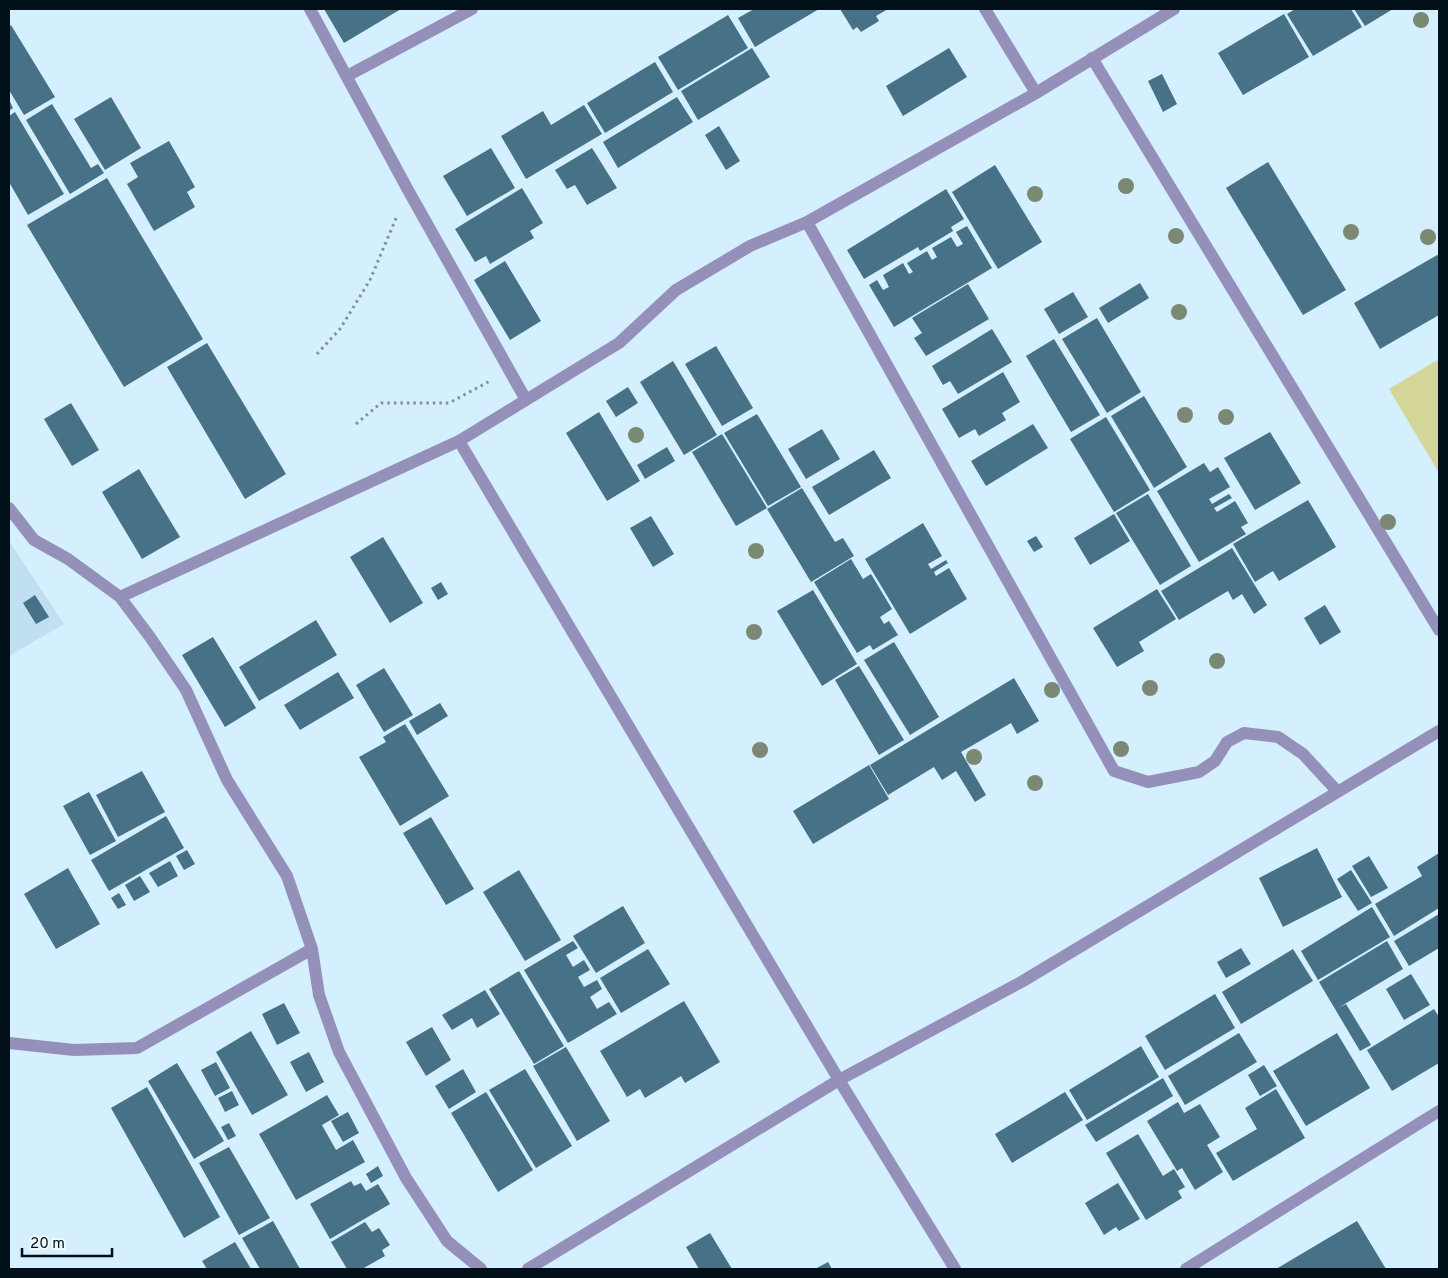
<svg xmlns="http://www.w3.org/2000/svg" width="1448" height="1278" font-family="Overpass,sans-serif">
<style>
.built{fill:#c0dff0}
.green{fill:#d3d696}
.building{fill:#467186}
.lines{fill:none;stroke-linecap:round;stroke-linejoin:round}
.path{stroke:#7c929e;stroke-width:3;stroke-dasharray:2.5 4;stroke-linecap:butt}
.minor{stroke:#9590b9;stroke-width:12}
.tree{fill:#7b8873}
</style>
<rect width="100%" height="100%" fill="#d4effe"/>
<path class="built" d="M9 541 64 624 9 656Z"/>
<path class="green" d="M1439 359V473L1389 389Z"/>
<path class="building" d="M324 9H401L344 43Z
M754 9H819L755 47 738 18Z
M840 9H888L876 16 879 21 861 32 857 27 853 30Z
M1295 9H1351L1362 27 1313 56 1287 14Z
M1354 9H1393L1365 26Z
M1284 14 1309 57 1243 95 1218 53Z
M728 15 748 48 678 90 658 57Z
M11 25 55 97 24 115 9 90V27Z
M752 48 770 77 698 120 681 91Z
M949 48 967 77 903 116 886 86Z
M655 62 673 92 605 133 587 103Z
M1162 74 1177 104 1163 112 1148 81Z
M111 97 141 148 105 170 74 119Z
M677 97 693 122 618 168 603 142Z
M9 100 13 108 9 111Z
M52 104 91 168 98 164 104 173 70 194 26 120Z
M584 105 602 134 526 179 501 136 543 111 551 125Z
M15 112 64 194 28 215 9 182V116Z
M719 126 740 161 726 170 705 135Z
M169 141 195 187 187 192 195 207 154 231 127 184 138 177 130 163Z
M491 148 515 188 467 216 443 176Z
M592 148 617 188 587 205 575 185 567 189 555 170Z
M1268 162 1346 290 1303 315 1226 188Z
M995 165 1042 242 998 269 952 192Z
M107 178 203 339 124 387 27 225Z
M522 188 543 223 530 231 534 238 490 264 486 256 475 262 455 229Z
M946 189 964 219 951 227 953 231 920 251 918 247 864 279 847 250Z
M967 226 992 268 894 327 869 285 877 280 883 290 889 287 883 275 903 263 909 274 913 272 907 263 927 251 932 260 937 257 932 248 951 237 957 247 963 244 956 232Z
M1439 254V315L1380 349 1354 303Z
M505 261 541 321 510 340 474 280Z
M1140 283 1149 298 1108 323 1099 308Z
M968 284 989 319 926 356 914 338 922 333 912 318Z
M1073 292 1088 317 1059 334 1044 309Z
M1097 318 1141 392 1107 413 1062 339Z
M992 329 1012 362 958 394 950 381 943 385 932 366Z
M1054 339 1100 415 1071 432 1026 356Z
M207 343 286 474 245 499 167 367Z
M716 346 753 408 722 426 685 364Z
M673 361 717 435 684 455 640 382Z
M1003 372 1020 402 1002 413 1006 420 979 436 975 429 959 438 942 409Z
M628 387 638 403 616 417 606 401Z
M1144 396 1187 467 1154 488 1111 416Z
M71 403 99 450 72 466 44 419Z
M599 412 640 481 607 501 566 433Z
M757 414 801 487 768 506 724 433Z
M1106 417 1150 490 1114 512 1070 439Z
M1033 424 1048 448 986 486 971 461Z
M822 429 840 459 806 479 788 449Z
M1270 432 1301 483 1255 510 1224 458Z
M722 434 767 508 736 526 692 452Z
M667 447 675 461 645 479 637 465Z
M874 450 891 478 829 515 812 487Z
M1204 463 1210 472 1218 467 1230 487 1209 499 1212 504 1229 494 1232 498 1214 508 1217 512 1235 501 1248 523 1241 527 1246 534 1199 562 1157 491Z
M139 469 180 537 142 559 102 492Z
M802 488 835 542 843 538 854 556 811 582 767 509Z
M1148 494 1191 566 1160 585 1116 513Z
M1308 500 1336 547 1279 581 1273 571 1255 582 1233 544Z
M1114 514 1130 541 1090 565 1074 538Z
M651 516 674 554 653 567 630 528Z
M923 523 942 556 928 564 931 569 946 560 948 563 934 572 936 576 949 568 967 599 910 634 865 559Z
M1036 536 1043 547 1034 552 1027 541Z
M383 537 423 603 390 623 350 557Z
M1232 548 1267 605 1254 614 1242 594 1233 600 1228 591 1179 620 1161 591Z
M851 559 863 579 871 574 892 609 880 617 884 624 889 621 898 635 873 650 870 645 857 653 814 582Z
M441 582 448 594 438 600 431 588Z
M1157 589 1176 619 1139 642 1144 651 1117 667 1093 628Z
M813 590 857 664 822 686 777 611Z
M35 595 49 617 36 624 23 603Z
M1325 605 1341 632 1320 645 1304 618Z
M316 620 337 655 259 701 239 667Z
M213 637 256 708 225 727 182 655Z
M894 642 939 717 910 735 864 660Z
M859 666 904 740 879 755 835 680Z
M384 668 413 715 384 732 356 685Z
M338 672 354 698 300 730 284 705Z
M1014 678 1039 721 1017 734 1011 723 961 752 986 795 975 802 956 771 942 780 934 767 888 795 870 765Z
M440 703 448 716 417 735 409 721Z
M405 724 449 796 400 826 359 757 386 742 383 737Z
M869 765 889 799 813 844 793 811Z
M142 771 165 812 118 837 96 795Z
M89 792 116 841 90 855 63 806Z
M166 816 184 848 109 891 91 860Z
M431 817 474 889 446 905 403 833Z
M1317 848 1342 897 1283 927 1259 878Z
M187 850 195 864 184 870 176 856Z
M1439 853V908L1394 936 1375 904 1422 876 1417 867Z
M1369 856 1388 888 1371 897 1352 866Z
M170 861 178 876 158 887 149 873Z
M68 868 100 924 56 949 24 894Z
M519 870 561 940 525 961 483 892Z
M1351 870 1372 903 1358 911 1337 879Z
M140 876 150 892 134 901 125 885Z
M119 893 126 905 118 909 111 898Z
M623 906 645 943 596 973 573 936Z
M1372 907 1390 937 1318 980 1301 951Z
M1439 914V948L1409 966 1394 941Z
M573 941 578 948 566 955 573 967 584 960 590 970 578 977 584 987 597 980 602 989 590 997 597 1009 609 1002 617 1014 568 1043 524 970Z
M1387 941 1403 969 1338 1008 1346 1004 1371 1045 1360 1051 1319 982Z
M1241 948 1251 964 1226 978 1217 962Z
M648 949 670 984 621 1013 600 978Z
M1293 949 1313 981 1241 1024 1222 992Z
M519 971 564 1046 534 1064 489 989Z
M1411 974 1430 1005 1404 1020 1386 989Z
M485 990 500 1014 477 1028 472 1018 452 1030 442 1015Z
M1215 994 1235 1028 1165 1070 1145 1036Z
M684 1001 720 1062 685 1083 681 1076 645 1098 640 1089 627 1097 600 1051Z
M284 1003 300 1033 277 1045 262 1014Z
M1434 1009 1439 1017V1063L1392 1091 1367 1050Z
M432 1027 451 1060 426 1076 406 1042Z
M251 1031 288 1095 252 1115 216 1052Z
M1239 1033 1257 1062 1185 1105 1168 1076Z
M1337 1033 1370 1088 1306 1126 1273 1071Z
M1141 1046 1159 1077 1087 1120 1069 1090Z
M566 1047 610 1121 577 1141 533 1066Z
M309 1052 324 1082 306 1092 290 1062Z
M216 1062 230 1088 215 1096 201 1070Z
M177 1063 224 1141 194 1159 148 1081Z
M1264 1065 1277 1086 1260 1096 1248 1075Z
M463 1069 476 1092 449 1109 435 1086Z
M525 1069 572 1146 536 1168 489 1090Z
M1163 1078 1173 1096 1096 1142 1085 1125Z
M147 1087 220 1217 184 1238 111 1108Z
M1276 1089 1305 1138 1233 1181 1216 1153 1257 1129 1245 1108Z
M232 1091 239 1105 225 1112 218 1098Z
M486 1092 533 1170 498 1192 451 1113Z
M1065 1092 1083 1120 1012 1163 995 1134Z
M327 1095 339 1115 322 1125 336 1150 353 1140 365 1162 296 1200 259 1134Z
M1178 1102 1184 1113 1200 1104 1220 1137 1207 1145 1223 1172 1195 1190 1182 1168 1177 1171 1147 1121Z
M348 1112 359 1133 343 1142 331 1121Z
M229 1123 236 1136 228 1140 221 1127Z
M1138 1134 1163 1176 1174 1169 1185 1187 1178 1191 1182 1198 1146 1220 1106 1153Z
M229 1147 270 1218 239 1235 199 1163Z
M378 1166 383 1176 371 1183 366 1174Z
M351 1181 354 1186 361 1183 366 1191 378 1184 390 1204 330 1239 310 1204Z
M1118 1183 1140 1219 1119 1231 1116 1227 1104 1235 1085 1203Z
M273 1221 300 1269H260L242 1238Z
M1357 1221 1386 1269H1276Z
M365 1222 372 1232 379 1228 390 1245 382 1250 385 1256 362 1269H347L331 1242Z
M710 1233 732 1269H699L686 1247Z
M235 1242 251 1269H207L202 1261Z
M828 1262 832 1269H815Z"/>
<g class="lines">
<path class="path" d="M317 354 340 329 370 280 397 216
M356 424 381 403H449L490 381"/>
<path class="minor" d="M310 9 408 190 526 400
M985 9 1036 93
M1092 58 1439 630
M347 76 472 9
M807 222 1114 771 1148 782 1199 772 1215 761 1227 742 1244 733 1278 737 1303 754 1337 791
M459 441 839 1080 955 1269
M9 508 34 540 68 559 120 597 150 637 186 690 227 780 287 876 312 949 319 995 339 1052 406 1178 447 1241 481 1269
M120 597 459 441 619 343 676 290 750 246 807 222 1036 93 1174 9
M9 1043 74 1050 137 1048 312 949
M528 1269 839 1080 1023 981 1439 731
M1186 1269 1439 1111"/>
</g>
<g class="tree">
<circle cx="1421" cy="20" r="8"/>
<circle cx="1126" cy="186" r="8"/>
<circle cx="1035" cy="194" r="8"/>
<circle cx="1351" cy="232" r="8"/>
<circle cx="1176" cy="236" r="8"/>
<circle cx="1428" cy="237" r="8"/>
<circle cx="1179" cy="312" r="8"/>
<circle cx="1185" cy="415" r="8"/>
<circle cx="1226" cy="417" r="8"/>
<circle cx="636" cy="435" r="8"/>
<circle cx="1388" cy="522" r="8"/>
<circle cx="756" cy="551" r="8"/>
<circle cx="754" cy="632" r="8"/>
<circle cx="1217" cy="661" r="8"/>
<circle cx="1150" cy="688" r="8"/>
<circle cx="1052" cy="690" r="8"/>
<circle cx="1121" cy="749" r="8"/>
<circle cx="760" cy="750" r="8"/>
<circle cx="974" cy="757" r="8"/>
<circle cx="1035" cy="783" r="8"/>
</g>
<rect width="1448" height="1278" fill="none" stroke="#021119" stroke-width="20"/>
<path d="M22 1248v8h90v-8" fill="none" stroke="#021119" stroke-width="2.5"/>
<text x="30" y="1248" font-size="15" fill="#021119" stroke="#f0f9fe" stroke-width="4" paint-order="stroke">20 m</text>
</svg>
